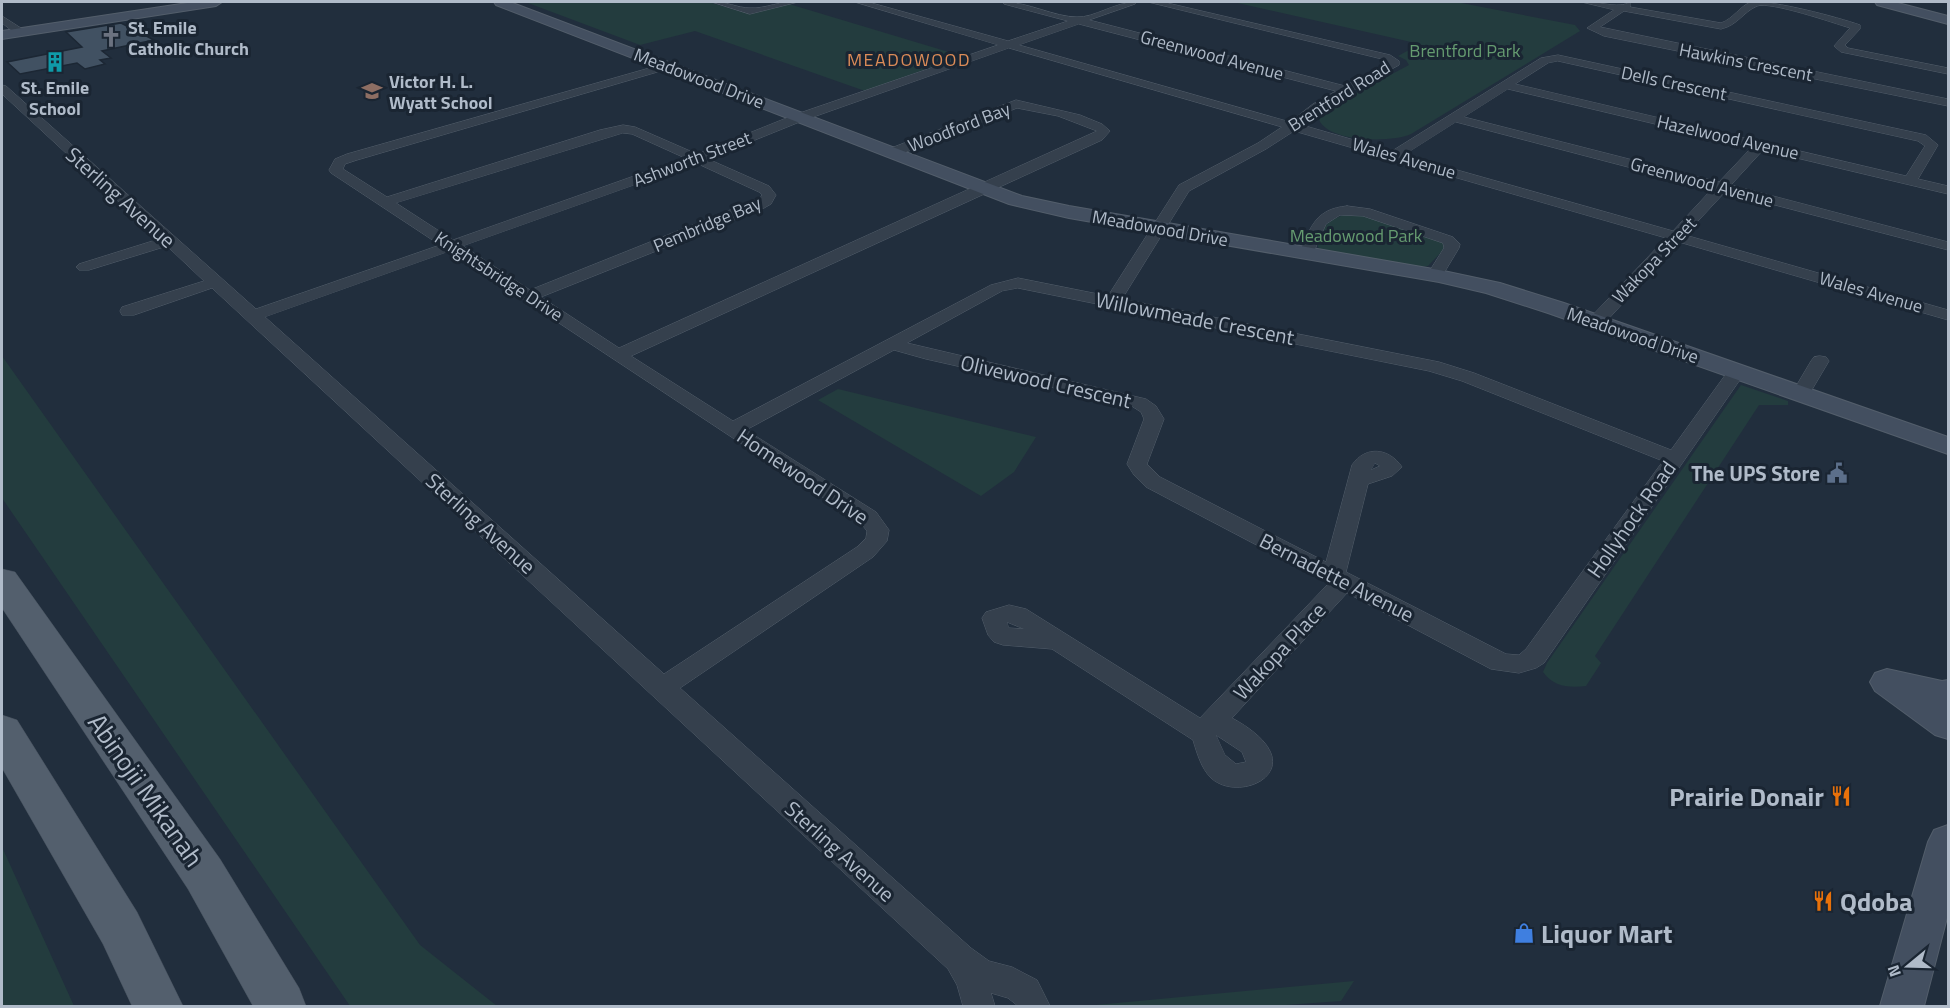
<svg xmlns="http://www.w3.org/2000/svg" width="1950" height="1008" font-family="'Titillium Web',sans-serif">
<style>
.green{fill:#233c3e}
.building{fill:#415162;stroke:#1c2734;stroke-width:1.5}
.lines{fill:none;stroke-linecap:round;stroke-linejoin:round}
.street-casing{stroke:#535e6b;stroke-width:1}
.secondary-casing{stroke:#535e6b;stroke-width:2}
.primary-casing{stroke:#3e4956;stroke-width:1}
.street{fill:#35404d;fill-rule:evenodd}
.secondary{fill:#434f60;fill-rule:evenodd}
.primary{fill:#535f6d;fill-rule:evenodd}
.labels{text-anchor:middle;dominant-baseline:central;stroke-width:6;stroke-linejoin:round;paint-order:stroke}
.far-poi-label{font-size:18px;font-weight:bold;fill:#b0bbc9;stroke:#1a2532;text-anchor:start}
.far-park-label{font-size:18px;fill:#659b70;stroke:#1a2532}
.far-street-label{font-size:18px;fill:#b0bbc9;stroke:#1a2532}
.far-neighbourhood-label{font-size:18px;letter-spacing:1.5px;fill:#dc8c58;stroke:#1a2532}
.street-label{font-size:21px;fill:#b0bbc9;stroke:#1a2532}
.poi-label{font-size:21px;font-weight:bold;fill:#b0bbc9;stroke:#1a2532;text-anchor:end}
.near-street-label{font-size:26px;fill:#b0bbc9;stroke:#1a2532}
.near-poi-label{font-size:26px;font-weight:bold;fill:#b0bbc9;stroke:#1a2532;text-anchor:start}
</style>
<rect width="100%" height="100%" fill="#212e3d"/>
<path class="green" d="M534 2H709L742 12H753L789 4 962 56 865 91 695 31 640 45 528 3Z
M1233 2H1456L1575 25 1580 31 1411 134C1392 143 1322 143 1318 116L1324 110 1409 65 1406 60 1398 56 1420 44Z
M1356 213 1443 241 1445 248 1428 266 1418 267 1321 250 1318 247C1317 225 1337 214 1356 213Z
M2 356 420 945 497 1006H350L2 498Z
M1741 385 1788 401V405H1759L1595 656 1601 663 1586 686C1569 688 1554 687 1543 672L1547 663Z
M838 389 1036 437 1014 472 981 496 818 400Z
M2 847 74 1006H2Z
M1354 981 1341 1001 1272 1006H1085Z"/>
<path class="building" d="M121 23 154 40 102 51 111 58 100 60 105 64 85 69 77 63 20 74 7 62 82 47 66 32Z"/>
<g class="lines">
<g class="street-casing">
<path id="street" d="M712 2C726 1 737 8 750 8 766 9 781 0 798 2L750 14Z
M855 2H868L1008 41 1068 21 1004 4 1003 2C1029 2 1054 17 1077 17 1094 18 1115 2 1136 2L1135 4 1089 20 1345 86 1387 63 1382 59 1148 2H1163L1390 55 1399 61V65L1321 108 1302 125 1392 151 1541 58 1558 55 1926 135 1938 145 1918 179 1948 186V194L1763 150 1731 185 1948 242V250L1725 192 1685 235 1948 310V320L1679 242 1602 326H1590L1588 322 1590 318 1666 238 1294 131 1266 149 1189 191 1122 299 1439 362 1474 373 1671 450 1731 367H1743L1746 371 1544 663 1536 668 1519 673 1491 669 1347 593 1232 718C1320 766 1242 806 1211 778 1201 768 1197 753 1193 740L1052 649 1003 645 994 642 988 635 982 618 986 612 1009 605 1026 609 1200 718 1329 583 1146 487 1134 475 1127 464 1144 419 1141 412 1130 405 926 359 894 350 746 430 876 512 889 530 887 541 873 557 680 688 971 948 989 961 1012 967 1037 980 1050 1006H1018L1008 998 991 993 995 1006H963L957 985 948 969 212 288 134 315H122L120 311 122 307 204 281 167 246 89 270H79L76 267 79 264 159 239 2 94V85L6 86 256 309 440 245 331 173 329 170 335 159 347 154 667 63 672 66 671 68 357 160 345 164 343 169 387 197 600 130 623 125 635 127 697 154 794 115 998 45ZM1079 24 1336 91 1313 104 1290 122 1019 45ZM1009 48 1282 127 1258 143 1179 185 1108 296 1018 278 991 285 733 421 631 356 1102 140 1110 131 1102 124 1080 115 1016 100 886 150 885 153 886 156H896L1017 108 1058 116 1097 131 619 348 541 297 764 208 771 204 776 195 769 186 708 159 802 121ZM1558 61 1918 141 1925 146 1906 176 1515 84 1548 63ZM1508 89 1752 147 1719 182 1464 117ZM1456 122 1712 189 1673 231 1404 155ZM623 133 632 134 685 158 453 240 396 203ZM696 163 759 192 762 195 760 198 530 290 463 246ZM450 251 860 522 867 531 866 538 857 547 664 674 265 317ZM1018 288 1429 371 1462 381 1663 461 1526 649 1519 655 1506 654 1346 572 1368 484 1392 476 1402 467C1389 448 1366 445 1352 465L1326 562 1160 477 1147 464 1164 419 1156 406 1146 399 907 343 1002 291ZM1375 463 1380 466 1371 470ZM1007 622 1024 629 1009 628ZM1216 735 1242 752 1246 762 1236 764 1225 755Z
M1582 2C1594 1 1611 6 1620 5 1624 5 1627 3 1630 3V7L1721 23C1733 19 1740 6 1751 2 1773 0 1837 17 1860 25V29L1845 45 1848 48 1948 68V74L1841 52 1834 46 1850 28C1834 23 1770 1 1757 6 1743 12 1738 25 1721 29L1624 11 1600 27 1948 99V106L1604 36 1587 28 1614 10Z
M2 16 24 30V34H16L2 23Z
M1347 206 1370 209 1453 237 1460 244 1459 248 1441 278H1429L1427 275 1444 248 1443 243 1363 216 1340 215 1326 224 1312 256H1302L1299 253C1311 227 1315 209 1347 206Z
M1820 356 1826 357 1829 361 1810 393 1808 397H1794L1792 393 1811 361 1814 357Z"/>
</g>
<g class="secondary-casing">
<path id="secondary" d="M194 2H222L216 6 2 39V31Z
M494 2H510L1022 196 1069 206 1439 270 1500 283 1564 303 1948 437V454L1548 313 1486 293 1439 282 1069 218 1009 204 496 5Z
M1875 2H1894L1948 16V24L1877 5Z
M1887 669 1942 681 1948 680V739L1935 735 1875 691 1870 682 1875 673Z
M1948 825V914L1924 1006H1880L1928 842 1934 830Z"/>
</g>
<g class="primary-casing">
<path id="primary" d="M2 569 15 572 220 859 299 988 306 1006H253L188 889 2 608Z
M2 715 17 720 137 912 183 1006H132L103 944 2 768Z"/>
</g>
<use href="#street" class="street"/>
<use href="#secondary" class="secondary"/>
<use href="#primary" class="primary"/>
</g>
<defs>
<g id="church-bare" transform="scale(1.62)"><path d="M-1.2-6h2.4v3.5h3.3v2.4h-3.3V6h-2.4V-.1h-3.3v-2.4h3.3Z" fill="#6b7280" stroke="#1a2532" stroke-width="2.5" paint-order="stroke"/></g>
<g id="building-bare" transform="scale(1.62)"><path d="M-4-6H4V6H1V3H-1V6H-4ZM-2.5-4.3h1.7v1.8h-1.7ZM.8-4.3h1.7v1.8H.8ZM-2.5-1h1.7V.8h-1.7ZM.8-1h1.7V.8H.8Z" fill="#0f9aa8" stroke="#1a2532" stroke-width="2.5" paint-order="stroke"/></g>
<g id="school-bare" transform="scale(1.62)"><path d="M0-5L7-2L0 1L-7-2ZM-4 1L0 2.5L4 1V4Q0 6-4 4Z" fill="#8d6e63" stroke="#1a2532" stroke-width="2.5" paint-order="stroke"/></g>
<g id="civic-bare" transform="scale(1.62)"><path d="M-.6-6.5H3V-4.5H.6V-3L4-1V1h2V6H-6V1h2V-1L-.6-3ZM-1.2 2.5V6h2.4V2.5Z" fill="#5c6f8a" stroke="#1a2532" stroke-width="2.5" paint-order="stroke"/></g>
<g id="restaurant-bare" transform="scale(1.62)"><path d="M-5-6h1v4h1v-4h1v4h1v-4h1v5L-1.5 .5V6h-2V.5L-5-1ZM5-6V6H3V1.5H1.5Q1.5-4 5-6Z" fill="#e8710a" stroke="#1a2532" stroke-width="2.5" paint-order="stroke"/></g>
<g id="shop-bare" transform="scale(1.62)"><path d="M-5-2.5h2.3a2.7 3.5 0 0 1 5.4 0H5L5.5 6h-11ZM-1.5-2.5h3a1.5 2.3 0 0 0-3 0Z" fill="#3f7fe0" stroke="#1a2532" stroke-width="2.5" paint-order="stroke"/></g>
</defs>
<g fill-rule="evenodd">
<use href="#church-bare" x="111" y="37"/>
<use href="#building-bare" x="55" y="62"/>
<use href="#school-bare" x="372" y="91"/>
<use href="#civic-bare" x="1837" y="473"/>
<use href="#restaurant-bare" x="1841" y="796"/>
<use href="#restaurant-bare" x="1823" y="901"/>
<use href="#shop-bare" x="1524" y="933"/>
</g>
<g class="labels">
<g class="far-poi-label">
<text x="128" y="27">St. Emile<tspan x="128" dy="21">Catholic Church</tspan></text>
<text x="389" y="81">Victor H. L.<tspan x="389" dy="21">Wyatt School</tspan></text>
<text x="55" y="87" text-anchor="middle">St. Emile<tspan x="55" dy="21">School</tspan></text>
</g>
<g class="far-park-label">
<text x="1465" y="50">Brentford Park</text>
<text x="1356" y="235">Meadowood Park</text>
</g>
<g class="far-street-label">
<text transform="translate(1212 55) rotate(15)">Greenwood Avenue</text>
<text transform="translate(1746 62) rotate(11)">Hawkins Crescent</text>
<text transform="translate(699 78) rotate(21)">Meadowood Drive</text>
<text transform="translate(1674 83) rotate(12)">Dells Crescent</text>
<text transform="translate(1339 96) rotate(-32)">Brentford Road</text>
<text transform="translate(959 127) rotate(-21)">Woodford Bay</text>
<text transform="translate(1728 137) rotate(13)">Hazelwood Avenue</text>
<text transform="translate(1404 158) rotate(16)">Wales Avenue</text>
<text transform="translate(692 159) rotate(-21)">Ashworth Street</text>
<text transform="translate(1702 182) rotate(15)">Greenwood Avenue</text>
<text transform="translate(707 224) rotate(-23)">Pembridge Bay</text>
<text transform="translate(1160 228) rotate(10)">Meadowood Drive</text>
<text transform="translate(1654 260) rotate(-46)">Wakopa Street</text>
<text transform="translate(499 276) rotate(33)">Knightsbridge Drive</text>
<text transform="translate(1871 292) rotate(16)">Wales Avenue</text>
<text transform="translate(1633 335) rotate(19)">Meadowood Drive</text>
</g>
<g class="far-neighbourhood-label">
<text x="909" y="59">MEADOWOOD</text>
</g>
<g class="street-label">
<text transform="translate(121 197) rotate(42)">Sterling Avenue</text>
<text transform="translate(1195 318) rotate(11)">Willowmeade Crescent</text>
<text transform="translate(1046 381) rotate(13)">Olivewood Crescent</text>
<text transform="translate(803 476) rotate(34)">Homewood Drive</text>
<text transform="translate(1631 519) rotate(-55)">Hollyhock Road</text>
<text transform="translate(481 523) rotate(42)">Sterling Avenue</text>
<text transform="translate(1337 577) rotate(27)">Bernadette Avenue</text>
<text transform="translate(1279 651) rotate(-47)">Wakopa Place</text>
<text transform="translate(840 851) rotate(42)">Sterling Avenue</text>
</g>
<g class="poi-label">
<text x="1820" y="473">The UPS Store</text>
</g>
<g class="near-street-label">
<text transform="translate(146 790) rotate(55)">Abinojii Mikanah</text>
</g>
<g class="near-poi-label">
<text x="1824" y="796" text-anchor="end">Prairie Donair</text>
<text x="1840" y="901">Qdoba</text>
<text x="1541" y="933">Liquor Mart</text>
</g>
</g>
<rect width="1950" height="1008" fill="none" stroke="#b0bbc9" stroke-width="6"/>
<g transform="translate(1908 966) rotate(251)" stroke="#1a2532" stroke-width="4.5" paint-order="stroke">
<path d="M0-4.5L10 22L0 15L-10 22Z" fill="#b0bbc9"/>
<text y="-9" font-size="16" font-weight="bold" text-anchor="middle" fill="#b0bbc9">N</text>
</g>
</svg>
